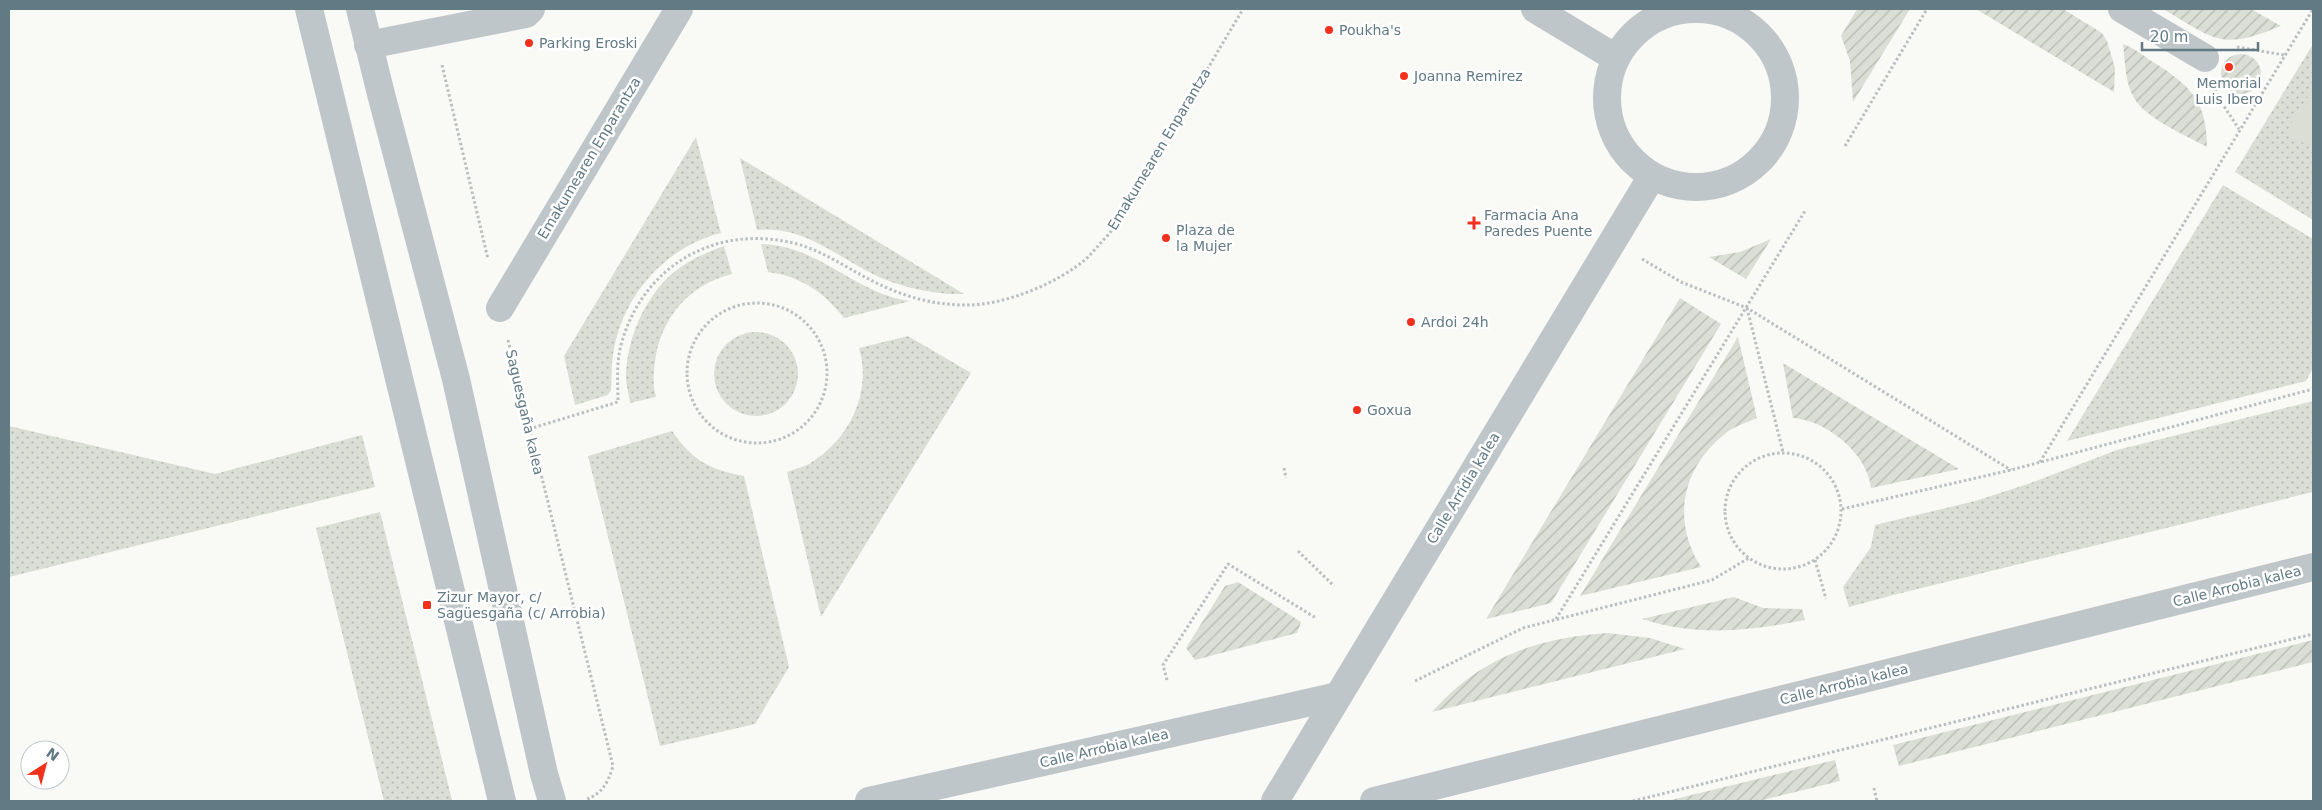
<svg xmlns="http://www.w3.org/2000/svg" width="2322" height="810" font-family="'DejaVu Sans',sans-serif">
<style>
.grass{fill:url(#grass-dots)}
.garden{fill:url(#garden-furrows)}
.pitch{fill:#daded5}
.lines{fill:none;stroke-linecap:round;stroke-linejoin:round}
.path{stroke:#babfc1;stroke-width:3;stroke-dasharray:2.5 2.5;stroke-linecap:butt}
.minor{stroke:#bfc6c9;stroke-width:28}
.poi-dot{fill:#f2311d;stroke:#fff;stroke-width:2}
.labels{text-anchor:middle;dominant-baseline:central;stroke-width:5;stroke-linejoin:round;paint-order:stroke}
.poi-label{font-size:14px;fill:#617a84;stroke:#fff;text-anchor:start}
.street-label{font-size:14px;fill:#617a84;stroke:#fff}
</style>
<defs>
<pattern id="grass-dots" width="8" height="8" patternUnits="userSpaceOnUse" patternTransform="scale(1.25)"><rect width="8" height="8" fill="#daded5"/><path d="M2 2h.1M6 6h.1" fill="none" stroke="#b4b9b2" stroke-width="1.8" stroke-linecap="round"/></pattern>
<pattern id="garden-furrows" width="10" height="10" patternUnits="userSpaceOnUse" patternTransform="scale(1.25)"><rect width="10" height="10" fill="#daded5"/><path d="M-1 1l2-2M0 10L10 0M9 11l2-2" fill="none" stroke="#b4b9b2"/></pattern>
</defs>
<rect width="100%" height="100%" fill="#f9f9f6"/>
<path class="grass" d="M2313 44V220L2235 172Z
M696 137 721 233C664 247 621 298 613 355 611 367 612 379 611 390L608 395 575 405 564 356Z
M740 158 964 294C933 295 894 286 867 271 831 252 801 226 757 230Z
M2223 185 2313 239V368L2306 381 2067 441Z
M761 244C819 245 855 294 910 301L844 318C824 292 800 276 768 272Z
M724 246 732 274C689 284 660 319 655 362 653 373 653 386 656 397L630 403C629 395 626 385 626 376 627 339 644 298 673 273 687 261 707 252 724 246Z
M714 374a42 42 0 1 1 84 0a42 42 0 1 1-84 0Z
M908 336 971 373 821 617 787 472C795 469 805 467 812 462 850 438 872 392 859 348Z
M2313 401V492L1897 594 1849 607 1843 587 1871 547 1875 525 1975 501 2028 484 2117 450Z
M9 426 215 474 362 435 375 487 9 577Z
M672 431C692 460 710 470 744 476L789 667 755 724 660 746 588 456Z
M380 512 452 800 384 801 316 528Z"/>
<path class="garden" d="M1857 9H1910L1853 102 1850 61 1841 36Z
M1976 9H2063L2102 33 2107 41 2115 68 2114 92Z
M2163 9H2251L2281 26C2220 51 2216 40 2163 9Z
M2123 44C2133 47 2144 56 2153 62 2190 85 2207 101 2207 147 2187 136 2145 118 2134 98 2125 83 2125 61 2123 44Z
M2221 74a20 20 0 1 1 40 0a20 20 0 1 1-40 0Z
M1771 239 1746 279 1709 257 1740 252Z
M1680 298 1721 324 1551 603 1486 619Z
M1738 337 1757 418C1747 423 1734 426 1726 433 1682 467 1671 520 1701 567L1580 596Z
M1783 363 1959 469 1871 488C1868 454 1826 420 1793 418Z
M1238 582 1301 622 1297 633 1195 660 1186 648 1225 586Z
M1734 597 1763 608 1802 609 1805 620C1750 631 1697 637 1642 619Z
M1607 633 1650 638 1685 649 1432 712C1480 658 1536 638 1607 633Z
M2313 640V662L1899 766 1893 745Z
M1835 760 1840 781 1759 801H1667Z"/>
<path class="pitch" d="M2313 89V149L2286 132Z"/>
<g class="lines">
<path class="path" d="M2237 47 2284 55
M442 65 488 259
M2215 89 2218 97 2239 129
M1845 146 1927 9
M1642 259 1681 282 1747 308 2011 470
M687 373a70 70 0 1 1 140 0a70 70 0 1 1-140 0Z
M1747 308 1783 452
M508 340 613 766C608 783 602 794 585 800
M529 429 618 402C618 383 616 364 621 345 642 267 714 224 793 243 819 249 842 265 865 277 896 294 929 305 965 305 1003 306 1059 283 1087 258 1095 250 1102 241 1110 233L1243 9
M1725 511a58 58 0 1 1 116 0a58 58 0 1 1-116 0Z
M2040 462 2313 9
M1284 468 1286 478
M1842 509 2011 470 2313 389
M1298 551 1334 586
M1815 560 1826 599
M1556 619 1805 211
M1167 680 1163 665 1228 564 1316 618
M1415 681 1523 628 1712 580 1749 558
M1874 788 1877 801
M1633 801 2313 634"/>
<path class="minor" d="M1607 98a89 89 0 1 1 178 0a89 89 0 1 1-178 0Z
M309 9 502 801
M360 9 381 94 456 379 544 774 552 801
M1535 9 1616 58
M2122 9 2205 58
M368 45 526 14 531 9
M500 308 679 9
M869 801 1338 696
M1275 801 1652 176
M1374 801 2313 567"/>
</g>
<g class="poi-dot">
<circle cx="1329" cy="30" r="5"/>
<circle cx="529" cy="43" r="5"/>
<circle cx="2229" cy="67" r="5"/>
<circle cx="1404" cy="76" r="5"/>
<path d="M1471.5 215.5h5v5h5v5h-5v5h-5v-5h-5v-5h5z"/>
<circle cx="1166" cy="238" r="5"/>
<circle cx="1411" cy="322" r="5"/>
<circle cx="1357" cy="410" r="5"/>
<rect x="422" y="600" width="10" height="10" rx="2.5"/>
</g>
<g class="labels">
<g class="poi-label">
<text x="1339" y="30">Poukha's</text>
<text x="539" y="43">Parking Eroski</text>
<text x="1414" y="76">Joanna Remirez</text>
<text x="2229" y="83" text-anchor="middle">Memorial<tspan x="2229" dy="16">Luis Ibero</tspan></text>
<text x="1484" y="215">Farmacia Ana<tspan x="1484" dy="16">Paredes Puente</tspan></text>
<text x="1176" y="230">Plaza de<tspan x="1176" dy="16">la Mujer</tspan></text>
<text x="1421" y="322">Ardoi 24h</text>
<text x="1367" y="410">Goxua</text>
<text x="437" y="597">Zizur Mayor, c/<tspan x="437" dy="16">Sagüesgaña (c/ Arrobia)</tspan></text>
</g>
<g class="street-label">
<text transform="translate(1159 149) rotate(-59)">Emakumearen Enparantza</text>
<text transform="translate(589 158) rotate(-59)">Emakumearen Enparantza</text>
<text transform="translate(525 412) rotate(77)">Saguesgaña kalea</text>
<text transform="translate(1463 488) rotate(-59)">Calle Arridia kalea</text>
<text transform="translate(2237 586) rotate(-14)">Calle Arrobia kalea</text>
<text transform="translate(1844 684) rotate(-14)">Calle Arrobia kalea</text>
<text transform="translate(1104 748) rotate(-13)">Calle Arrobia kalea</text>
</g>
</g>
<rect width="2322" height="810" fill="none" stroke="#617a84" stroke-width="20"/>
<g transform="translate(45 765) rotate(36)"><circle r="24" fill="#ffffff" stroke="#c0cace"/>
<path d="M0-4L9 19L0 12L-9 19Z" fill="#f2311d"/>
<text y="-8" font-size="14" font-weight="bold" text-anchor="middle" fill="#617a84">N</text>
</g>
<path d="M2142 42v8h116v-8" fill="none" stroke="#617a84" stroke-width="2.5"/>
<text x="2150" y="42" font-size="15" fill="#617a84" stroke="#ffffff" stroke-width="4" paint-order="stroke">20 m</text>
</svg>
